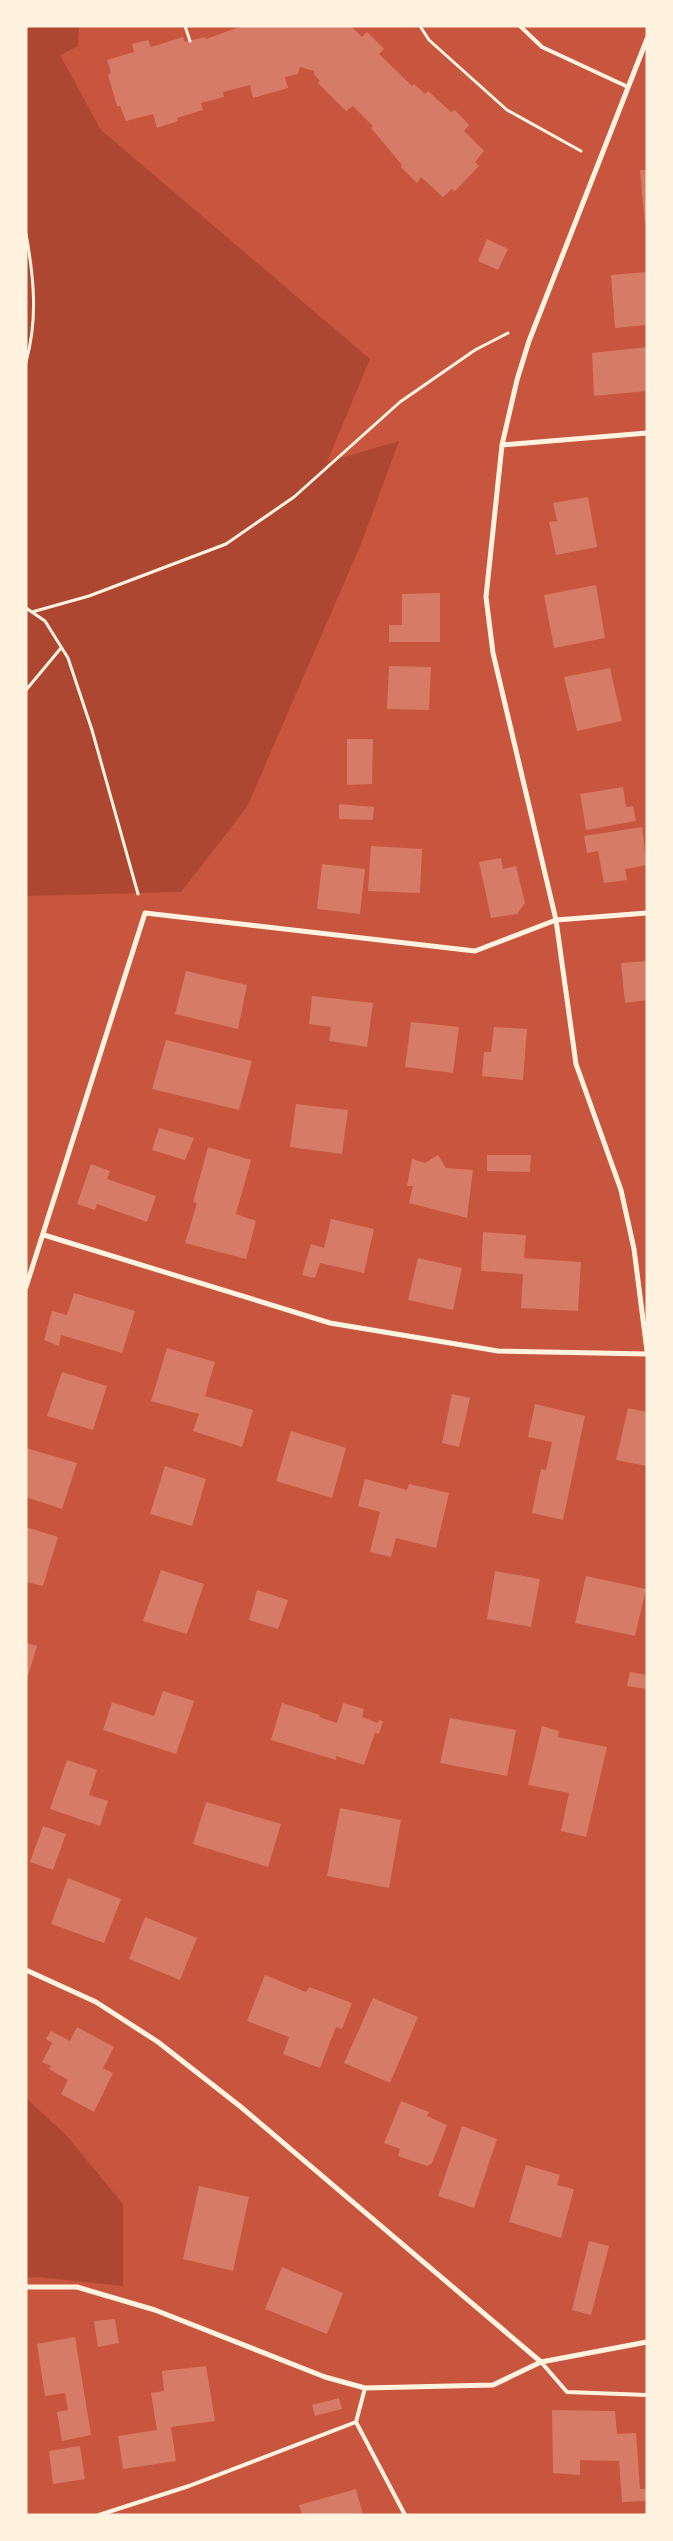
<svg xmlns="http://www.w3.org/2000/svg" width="673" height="2541" font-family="'Fira Sans Condensed',sans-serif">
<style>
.green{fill:#ae4732}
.building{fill:#d67c66}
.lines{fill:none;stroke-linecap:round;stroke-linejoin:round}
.path{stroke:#fff3e0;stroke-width:3}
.service{stroke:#fff3e0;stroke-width:4}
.minor{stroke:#fff3e0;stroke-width:5}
</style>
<rect width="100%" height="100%" fill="#c8553d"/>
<path class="green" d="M26 26H79L78 46 60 55 101 130 370 359 327 462 399 441 361 544 247 807 181 892 26 896Z
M26 2098 67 2136 123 2204V2286L37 2277 26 2278Z"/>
<path class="building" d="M242 26H351L362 37 367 32 384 49 379 54 412 86 414 84 425 94 428 91 451 112 455 110 469 125 464 131 484 151 475 162 479 166 455 191 452 189 443 197 421 177 417 183 401 167 402 165 371 128 373 126 353 106 346 111 318 83 320 81 314 74V71L300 67 298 74 285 77 288 88 253 98 250 85 223 92 224 97 201 103 203 110 177 118 178 121 157 128 153 114 126 121 120 106H117L108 75 111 73 107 60 134 52 132 44 148 40 151 47 183 37 185 42 205 37 206 39Z
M640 170H647V224L645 225Z
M487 239 508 249 498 270 478 261Z
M647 272V325L615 328 611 275Z
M647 347V391L594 396 592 353Z
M588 497 597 547 556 555 549 522 557 521 553 503Z
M596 585 605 638 554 648 544 595Z
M440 593V642H389V625H402V594Z
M389 666 431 667 429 710 387 709Z
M610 668 622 721 577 731 564 677Z
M347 739H373L372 784 347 785Z
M623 787 626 807 633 806 636 821 586 830 580 794Z
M339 804 374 807 373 820 339 819Z
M642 827 647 865 625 869 627 880 604 883 598 851 587 853 584 836Z
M371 846 422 849 420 893 368 891Z
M501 858 503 869 516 866 525 903 517 914 491 918 479 862Z
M322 864 365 869 360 914 317 909Z
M647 961V1000L625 1003 621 963Z
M186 971 247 985 238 1029 175 1014Z
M312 996 373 1003 367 1047 329 1041 331 1027 309 1024Z
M411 1022 459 1027 453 1073 405 1067Z
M494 1027 527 1029 523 1080 482 1076 484 1052H491Z
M166 1040 252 1061 239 1110 152 1089Z
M296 1104 348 1110 342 1154 290 1147Z
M159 1128 194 1138 185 1160 152 1150Z
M208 1147 251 1160 236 1214 256 1221 246 1259 185 1243 197 1203 193 1202Z
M438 1155 446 1168 473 1170 467 1218 409 1203 413 1186H407L412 1159 425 1163Z
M487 1155H531L530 1172 487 1171Z
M91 1164 110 1171 107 1179 156 1196 147 1222 97 1204 95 1210 77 1204Z
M331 1219 374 1229 364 1273 320 1263 315 1278 302 1275 311 1244 324 1248Z
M483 1232 526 1235 524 1258 581 1262 578 1311 521 1308 523 1274 481 1271Z
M418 1258 462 1268 453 1310 408 1300Z
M74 1293 135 1311 122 1353 61 1335 59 1346 44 1340 52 1311 67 1315Z
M167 1348 215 1362 205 1396 253 1410 242 1447 193 1431 199 1414 151 1401Z
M62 1372 107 1386 93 1430 47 1416Z
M452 1394 470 1398 459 1447 442 1443Z
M535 1404 585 1416 563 1520 532 1513 541 1469 546 1470 552 1442 528 1437Z
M628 1408 647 1412V1466L616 1460Z
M291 1431 346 1448 332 1498 276 1481Z
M26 1448 77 1463 62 1509 26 1497Z
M165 1466 206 1479 192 1526 150 1514Z
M365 1479 407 1490 409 1484 449 1493 436 1548 396 1538 391 1557 370 1552 380 1512 358 1506Z
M26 1527 58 1537 43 1586 26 1582Z
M161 1570 204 1584 187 1634 143 1621Z
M495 1571 540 1579 531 1627 487 1619Z
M586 1576 646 1589 635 1636 575 1623Z
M257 1590 288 1600 278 1629 249 1620Z
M26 1643 37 1646 27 1679H26Z
M630 1672 647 1675 646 1689 627 1686Z
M163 1691 194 1701 176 1754 103 1730 112 1702 154 1716Z
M282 1703 320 1715 319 1717 337 1723 343 1703 364 1709 362 1717 378 1723 379 1720 383 1721 379 1734 375 1733 364 1765 336 1756V1760L271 1740Z
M450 1718 516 1730 507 1776 440 1763Z
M542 1726 559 1731 558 1737 607 1747 586 1837 561 1831 569 1793 528 1785Z
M67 1760 97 1770 89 1795 108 1801 100 1826 50 1809Z
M206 1802 281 1824 268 1867 193 1844Z
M340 1808 401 1820 389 1888 327 1876Z
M43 1826 66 1834 53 1870 30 1862Z
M68 1878 121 1899 104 1943 51 1924Z
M145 1917 197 1938 180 1980 129 1959Z
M265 1975 306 1992 309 1987 352 2003 342 2029 336 2027 320 2068 283 2054 289 2037 247 2021Z
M373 1998 418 2017 390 2083 344 2063Z
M77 2027 114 2047 103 2068 113 2073 94 2112 61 2094 68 2080 49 2069 51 2066 42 2062 52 2043 46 2039 51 2031 70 2041Z
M401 2101 429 2112 427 2116 447 2125 432 2163 427 2166 398 2156 400 2149 384 2143Z
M462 2126 497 2139 474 2208 438 2196Z
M526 2165 560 2175 557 2185 574 2189 561 2238 509 2222Z
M199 2186 249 2197 233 2271 183 2259Z
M589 2241 609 2246 591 2315 572 2310Z
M282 2267 343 2293 327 2334 265 2309Z
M115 2319 119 2343 98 2347 94 2321Z
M75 2337 91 2435 62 2441 57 2412 68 2410 65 2393 45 2396 37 2344Z
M206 2366 215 2421 171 2427 176 2461 123 2469 118 2436 157 2430 151 2393 164 2391 162 2371Z
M339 2398 342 2409 315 2416 312 2405Z
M552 2410 615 2411 617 2434 636 2433 640 2489H647V2501L622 2502 619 2461 580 2460V2475L553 2473Z
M80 2446 85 2479 53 2484 49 2451Z
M356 2489 363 2515H302L299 2505Z"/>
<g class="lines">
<path class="path" d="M185 26 190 41
M420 26 429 40 507 110 581 151
M26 234C34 278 38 319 26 362
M26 608 45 621 68 658 92 730 138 894
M32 612 89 596 226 544 294 497 400 402 475 350 508 333
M26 690 61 648"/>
<path class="service" d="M520 26 542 47 628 87
M541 2362 567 2392 647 2395
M365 2388 356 2422 405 2515
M99 2515 189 2486 356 2422"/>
<path class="minor" d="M647 39 529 341 517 380 502 445 486 597 493 653 556 920 576 1064 621 1190 634 1249 647 1351
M502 445 647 433
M44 1235 330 1323 498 1351 647 1354
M26 1287 145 913 475 951 556 920 647 913
M26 1970 96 2002 158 2042 241 2107 541 2362
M26 2287H77L155 2310 325 2377 365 2388 493 2385 541 2362 647 2342"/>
</g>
<rect width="673" height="2541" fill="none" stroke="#fff3e0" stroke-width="55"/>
</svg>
